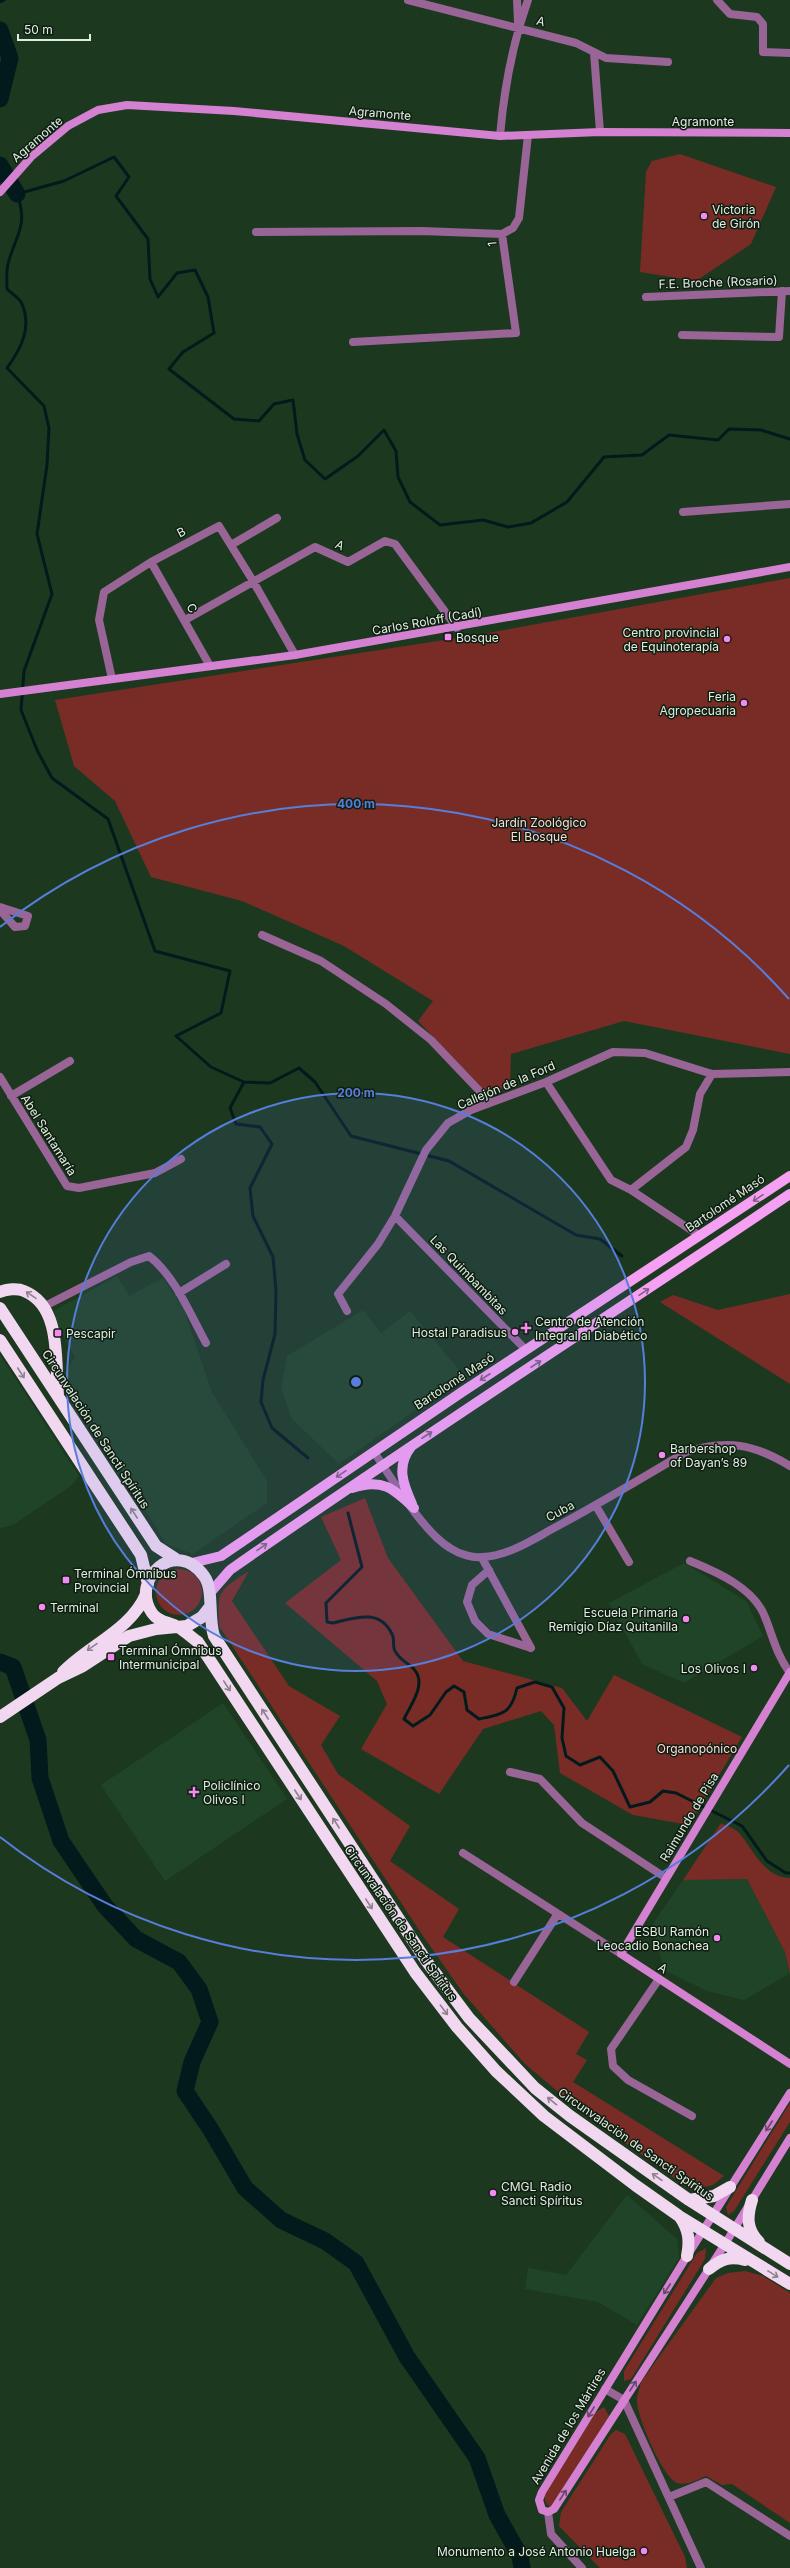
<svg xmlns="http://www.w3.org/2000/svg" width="790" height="2568" font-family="Inter,sans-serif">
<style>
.built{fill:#204427}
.green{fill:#792c26}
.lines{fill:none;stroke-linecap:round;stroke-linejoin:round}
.stream{stroke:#031a1d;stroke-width:3}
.river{stroke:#031a1d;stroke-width:17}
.street{stroke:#996597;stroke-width:8}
.secondary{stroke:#d481d2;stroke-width:8}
.primary{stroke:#f6a0f3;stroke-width:10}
.highway{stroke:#f1d7ef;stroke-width:12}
.oneway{stroke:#835e82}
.oneway2{stroke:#8c838c}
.oneway3{stroke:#684a68}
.ring{fill:none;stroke:#577eda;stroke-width:2}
.poi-dot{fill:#f38af1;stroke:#101d12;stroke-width:1.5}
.labels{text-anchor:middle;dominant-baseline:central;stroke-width:3;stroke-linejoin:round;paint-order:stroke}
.street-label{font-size:12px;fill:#deefdf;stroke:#101d12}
.poi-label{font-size:12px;fill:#deefdf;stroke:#101d12;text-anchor:start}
.park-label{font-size:12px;fill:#fbdbd6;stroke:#101d12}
.centre{fill:#577eda;stroke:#101d12;stroke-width:2}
.ring-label{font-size:12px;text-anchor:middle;font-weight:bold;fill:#577eda;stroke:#101d12;stroke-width:3;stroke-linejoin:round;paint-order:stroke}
</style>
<rect width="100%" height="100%" fill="#1c3920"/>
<path class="built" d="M117 1276 129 1296 163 1278 183 1307 212 1392 267 1481V1503L193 1554 166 1544 64 1374 75 1357 50 1313Z
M363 1310 381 1333 410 1311 464 1376 339 1464 292 1419 281 1388 287 1356Z
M0 1355 79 1476 72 1485 13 1525 0 1528Z
M684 1563 746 1601 763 1636 684 1683 642 1664 609 1603Z
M223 1703 287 1799 165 1881 101 1785Z
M747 1879 785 1952 789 1974 744 2000 707 1991 664 1970 652 1925 683 1880Z
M627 2195 677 2239 679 2258 637 2325 598 2302 525 2289 528 2268 566 2275Z"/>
<path class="green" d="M680 154 776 187 751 244 696 281 640 272 646 172 652 161Z
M790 578V1054L624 1021 511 1054 510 1086 488 1094 418 1021 433 1001 344 946 242 901 151 877 115 801 74 766 55 700 477 635Z
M790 1294V1384L660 1302 673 1295 718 1310Z
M365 1498 388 1558 463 1661 562 1688 587 1721 614 1675 742 1737 689 1825 633 1815 560 1773 554 1725 541 1711 483 1729 439 1794 361 1749 387 1704 377 1681 285 1603 341 1560 321 1517Z
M156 1592a23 23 0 1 1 46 0a23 23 0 1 1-46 0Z
M249 1571 232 1601 289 1686 340 1716 321 1745 338 1774 410 1826 390 1861 459 1909 443 1937 589 2032 576 2054 587 2060 573 2082 724 2176 713 2185 691 2190 582 2112 525 2064 463 1993 421 1933 219 1626C217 1589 219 1591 249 1571Z
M721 1823C727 1826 736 1829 740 1834 754 1851 764 1877 790 1878V1975L785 1952 747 1879 683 1880Z
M790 2103V2122L734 2211 728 2215 726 2207Z
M706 2248 705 2259 631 2379 624 2381V2371L697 2253Z
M745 2271 763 2276 790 2293V2523L732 2484 722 2485 706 2476C697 2480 687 2486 677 2483 663 2478 636 2415 637 2400 637 2394 640 2388 641 2382L716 2278 728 2273Z
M604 2407 609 2416 552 2506H549L545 2501V2493L596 2412Z
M616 2430 625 2434 685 2557 687 2568H600L559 2526 561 2512 611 2434Z"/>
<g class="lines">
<path class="stream" d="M0 2 4 0
M244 1082 270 1083 299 1068 315 1082 351 1136 449 1161 576 1235 600 1239 622 1256
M308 1458 272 1428 261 1402 263 1380 275 1334 276 1291 273 1257 253 1216 250 1188 272 1144 260 1127 236 1124 230 1108 244 1082 211 1067 176 1036 221 1013 230 971 155 951 108 819 52 778 37 750 21 710 24 671 52 594 37 534 47 465 49 428 44 406 7 368C21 349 33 326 21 302 18 297 11 293 7 289 7 281 6 272 8 264 15 236 29 226 17 194L64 181 114 157 129 177 116 196 148 239 150 279 158 297 177 273 195 270 208 297 214 333 183 352 169 369 234 419 259 421 274 404 293 400 297 434 305 460 325 479 358 456 384 430 396 451 398 477 410 502 440 525 483 520 508 527 531 523 567 502 604 457 642 455 669 435 718 440 729 429 761 430 790 439
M348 1513 362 1567 326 1603 327 1622 333 1623C355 1618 379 1608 392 1634 395 1639 392 1646 395 1651 400 1660 406 1662 413 1668 428 1683 411 1704 404 1719L413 1726 430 1715 446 1692 454 1686 464 1692 467 1710 479 1719C503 1714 511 1714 517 1688L535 1682 552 1687 564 1708 562 1738 566 1756 580 1765 600 1757 613 1771 630 1807 650 1802 663 1791 676 1793 742 1826 767 1861 786 1873H790"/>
<path class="river" d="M0 30 10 58 0 99
M0 165 17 194
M0 1662 13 1667 38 1740 40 1778 61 1841 105 1906 136 1939 179 1962 199 1989 210 2022 192 2062 185 2091 211 2130 245 2188 281 2220 325 2241 356 2263 407 2357 477 2458 497 2515 520 2556 522 2568"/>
<path class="street" d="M408 0 576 43 606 58 668 62
M517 0 518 22
M717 0 730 14 757 17 763 24V52L790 53
M594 53 600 132
M500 136C504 89 512 45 528 0
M256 232 422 231 502 234 513 228 519 218 528 135
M646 297 790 291
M682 335 779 337 782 291
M353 342 516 333 502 234
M683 512 790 504
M231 545 277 518
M151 562 210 666
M185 620 315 547 348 562 385 541 395 544 457 628
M112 679 99 620 104 592 151 562 219 526 253 581 295 655
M0 907 28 916 25 926 15 927 0 910
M262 935 321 961 386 1004 431 1040 490 1102
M0 1077 67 1186 79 1188 155 1173 181 1159
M546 1082 611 1180 631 1190 700 1236
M11 1096 70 1061
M631 1190 686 1147 693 1130 700 1094 712 1074
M395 1216 526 1350
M179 1293 226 1264
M43 1307 131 1262 149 1256C175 1276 190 1314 206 1343
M347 1311 338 1294 378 1244 395 1216 426 1150 448 1123 471 1110 546 1082 613 1052 645 1053 712 1074 790 1072
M374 1452C393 1480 422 1531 450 1548 459 1554 472 1558 482 1557 508 1556 532 1540 554 1528 599 1504 642 1478 686 1452 727 1439 754 1444 790 1466
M596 1506 629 1562
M482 1558 531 1648
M690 1561C717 1572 754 1588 765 1617 773 1637 777 1656 790 1673
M489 1570 472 1585 467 1602 475 1621 488 1634 531 1648
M510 1772 540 1779 582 1823 666 1878
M463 1853 621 1954
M659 1979 611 2049 613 2066 628 2080 692 2116
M514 1982 557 1915
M605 2389 624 2400 701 2568
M669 2497 706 2482 790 2536
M548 2512 551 2534 582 2568"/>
<path class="secondary" d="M0 192 31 157 68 126 98 110 127 105 234 111 500 136 600 132 790 133
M0 694 295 655 790 567
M790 1672 621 1954 790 2064
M790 2093 687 2256 542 2492 539 2500 542 2510 548 2512 554 2509 725 2244 790 2138"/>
<path class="primary" d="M411 1447C396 1466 403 1484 412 1504
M352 1488C382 1478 393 1488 414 1508
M192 1563 221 1556 462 1392 790 1176
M210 1593 230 1570C414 1441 603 1320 790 1194"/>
<path class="highway" d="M0 1292C6 1289 18 1288 24 1291 62 1306 55 1362 58 1395
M0 1308 156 1546 176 1559
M0 1340 141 1555 148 1584
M63 1672C89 1645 131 1630 146 1594
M0 1717 58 1678 83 1666 129 1636 156 1629 187 1626 202 1617 209 1608
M689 2200 714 2196 730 2187
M752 2200C747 2216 746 2229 759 2242
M680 2217C689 2230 690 2241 687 2256
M790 2264 689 2200 570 2116 535 2088 469 2018 427 1962 214 1636C208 1618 214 1589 204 1576 176 1537 129 1579 152 1613 158 1622 169 1622 178 1627 185 1631 191 1637 198 1642L415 1972 457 2027 496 2071 544 2116 635 2185 679 2216 790 2284
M709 2269C721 2259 730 2256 745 2260"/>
</g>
<defs><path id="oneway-shaft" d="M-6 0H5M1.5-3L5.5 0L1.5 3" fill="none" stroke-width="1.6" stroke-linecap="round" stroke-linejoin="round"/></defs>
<g class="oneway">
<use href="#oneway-shaft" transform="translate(758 1198) rotate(146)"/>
<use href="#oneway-shaft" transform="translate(644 1292) rotate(-34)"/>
<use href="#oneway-shaft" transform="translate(536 1364) rotate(-33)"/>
<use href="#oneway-shaft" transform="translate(485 1377) rotate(147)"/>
<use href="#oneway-shaft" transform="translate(427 1435) rotate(-33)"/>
<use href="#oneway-shaft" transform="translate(341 1474) rotate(146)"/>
<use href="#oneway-shaft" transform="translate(262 1547) rotate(-35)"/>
</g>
<g class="oneway2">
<use href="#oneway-shaft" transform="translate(31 1295) rotate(-146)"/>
<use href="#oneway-shaft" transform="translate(21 1373) rotate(57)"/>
<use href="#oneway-shaft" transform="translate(134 1513) rotate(-123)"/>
<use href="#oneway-shaft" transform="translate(92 1647) rotate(145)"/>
<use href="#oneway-shaft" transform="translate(227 1686) rotate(57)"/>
<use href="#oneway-shaft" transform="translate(265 1714) rotate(-123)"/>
<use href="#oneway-shaft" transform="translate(298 1795) rotate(57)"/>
<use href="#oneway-shaft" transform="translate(336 1823) rotate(-123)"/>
<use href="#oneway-shaft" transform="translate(369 1904) rotate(57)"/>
<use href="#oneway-shaft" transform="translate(444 2010) rotate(53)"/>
<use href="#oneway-shaft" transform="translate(552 2101) rotate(-141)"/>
<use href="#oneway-shaft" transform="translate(657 2177) rotate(-145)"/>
<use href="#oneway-shaft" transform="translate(773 2274) rotate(32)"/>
</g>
<g class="oneway3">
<use href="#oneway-shaft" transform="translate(769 2126) rotate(123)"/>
<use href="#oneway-shaft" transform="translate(667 2289) rotate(123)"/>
<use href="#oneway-shaft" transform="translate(633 2386) rotate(-57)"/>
<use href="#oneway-shaft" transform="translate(591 2412) rotate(122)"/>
<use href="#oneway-shaft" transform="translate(563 2495) rotate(-57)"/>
</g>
<circle cx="356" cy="1382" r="289" fill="#577eda" fill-opacity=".12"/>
<g class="ring">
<circle cx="356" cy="1382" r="289"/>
<path d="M789 1765A578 578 0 0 1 0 1837M0 927A578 578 0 0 1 789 999"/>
</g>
<g class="poi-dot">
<circle cx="704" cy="216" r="4"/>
<rect x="444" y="633" width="8" height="8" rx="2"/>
<circle cx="727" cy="639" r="4"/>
<circle cx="744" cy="703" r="4"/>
<path d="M524 1322h4v4h4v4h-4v4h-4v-4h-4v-4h4z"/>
<circle cx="515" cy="1332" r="4"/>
<rect x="54" y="1329" width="8" height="8" rx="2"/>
<circle cx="662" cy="1455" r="4"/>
<rect x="62" y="1576" width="8" height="8" rx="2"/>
<circle cx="42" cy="1607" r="4"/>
<circle cx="686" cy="1619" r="4"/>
<rect x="107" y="1653" width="8" height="8" rx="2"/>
<circle cx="754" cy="1668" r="4"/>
<path d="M192 1786h4v4h4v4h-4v4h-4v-4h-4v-4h4z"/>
<circle cx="717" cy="1938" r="4"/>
<circle cx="493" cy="2193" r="4"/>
<circle cx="644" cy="2551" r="4"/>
</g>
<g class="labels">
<g class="street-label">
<text transform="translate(541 21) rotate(15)">A</text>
<text transform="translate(380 113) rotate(5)">Agramonte</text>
<text x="703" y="121">Agramonte</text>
<text transform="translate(37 139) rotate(-41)">Agramonte</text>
<text transform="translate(492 244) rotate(-96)">1</text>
<text transform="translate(718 282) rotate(-2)">F.E. Broche (Rosario)</text>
<text transform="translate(181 532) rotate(-28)">B</text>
<text transform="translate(340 545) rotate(25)">A</text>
<text transform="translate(192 608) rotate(59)">C</text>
<text transform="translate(427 621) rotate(-10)">Carlos Roloff (Cadí)</text>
<text transform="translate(506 1085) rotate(-23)">Callejón de la Ford</text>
<text transform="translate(49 1135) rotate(58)">Abel Santamaría</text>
<text transform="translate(725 1203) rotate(-34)">Bartolomé Masó</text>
<text transform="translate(469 1275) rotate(46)">Las Quimbambitas</text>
<text transform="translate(454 1381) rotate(-33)">Bartolomé Masó</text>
<text transform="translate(96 1429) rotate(57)">Circunvalación de Sancti Spíritus</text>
<text transform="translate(560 1511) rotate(-28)">Cuba</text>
<text transform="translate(689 1817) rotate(-59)">Raimundo de Pisa</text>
<text transform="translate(401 1923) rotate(55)">Circunvalación de Sancti Spíritus</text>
<text transform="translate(663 1968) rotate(33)">A</text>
<text transform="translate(636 2144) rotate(35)">Circunvalación de Sancti Spíritus</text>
<text transform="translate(568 2426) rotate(-59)">Avenida de los Mártires</text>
</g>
<g class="poi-label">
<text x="712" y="209">Victoria<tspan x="712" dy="14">de Girón</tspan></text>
<text x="719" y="632" text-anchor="end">Centro provincial<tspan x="719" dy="14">de Equinoterapía</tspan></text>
<text x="456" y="637">Bosque</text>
<text x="736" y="696" text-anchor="end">Feria<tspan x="736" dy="14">Agropecuaria</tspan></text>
<text x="535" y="1321">Centro de Atención<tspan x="535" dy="14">Integral al Diabético</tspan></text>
<text x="507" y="1332" text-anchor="end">Hostal Paradisus</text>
<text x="66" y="1333">Pescapir</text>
<text x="670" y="1448">Barbershop<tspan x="670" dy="14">of Dayan’s 89</tspan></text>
<text x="74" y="1573">Terminal Ómnibus<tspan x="74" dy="14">Provincial</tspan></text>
<text x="50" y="1607">Terminal</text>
<text x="678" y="1612" text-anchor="end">Escuela Primaria<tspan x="678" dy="14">Remigio Díaz Quitanilla</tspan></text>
<text x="119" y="1650">Terminal Ómnibus<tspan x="119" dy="14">Intermunicipal</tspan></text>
<text x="746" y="1668" text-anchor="end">Los Olivos I</text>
<text x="203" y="1785">Policlínico<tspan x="203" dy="14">Olivos I</tspan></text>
<text x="709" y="1931" text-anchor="end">ESBU Ramón<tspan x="709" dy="14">Leocadio Bonachea</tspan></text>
<text x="501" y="2186">CMGL Radio<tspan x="501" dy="14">Sancti Spíritus</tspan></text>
<text x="636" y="2551" text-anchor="end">Monumento a José Antonio Huelga</text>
</g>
<g class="park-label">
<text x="539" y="822">Jardín Zoológico<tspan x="539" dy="14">El Bosque</tspan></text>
<text x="697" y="1748">Organopónico</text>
</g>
</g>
<circle cx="356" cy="1382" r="6" class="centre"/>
<g class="ring-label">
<text x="356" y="808">400 m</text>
<text x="356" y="1097">200 m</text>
</g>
<path d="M18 34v6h72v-6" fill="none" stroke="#deefdf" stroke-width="2"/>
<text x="24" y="34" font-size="12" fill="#deefdf" stroke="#101d12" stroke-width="3" paint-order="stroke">50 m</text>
</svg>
